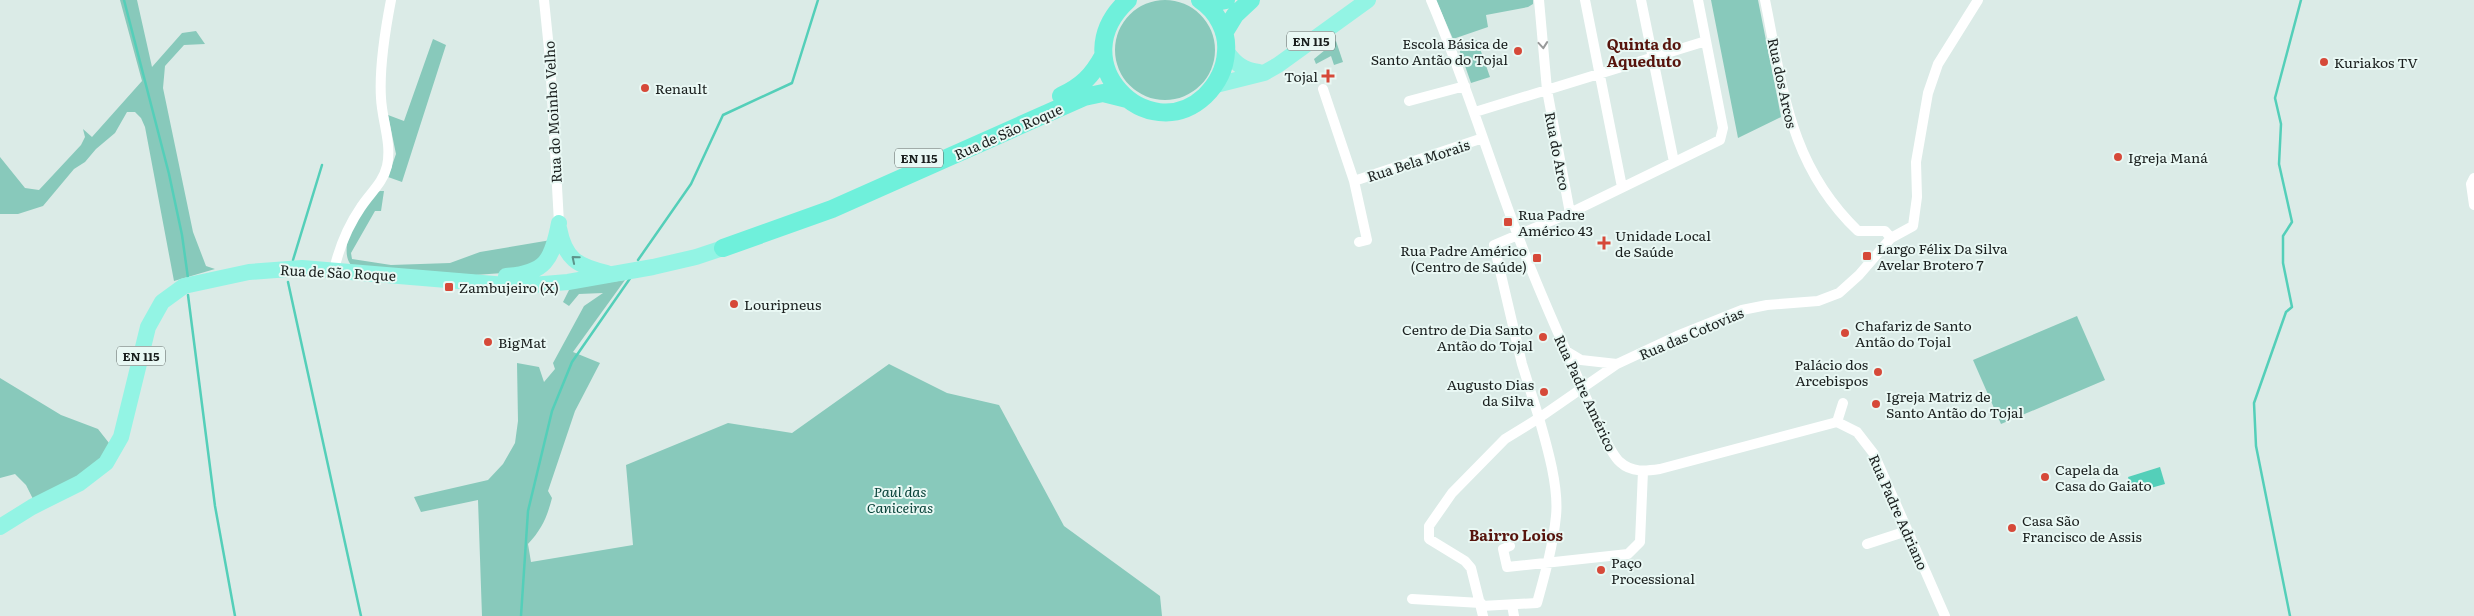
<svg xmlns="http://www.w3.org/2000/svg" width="2474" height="616" font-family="Literata,serif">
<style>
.green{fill:#88c9bb}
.water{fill:#54cfb9}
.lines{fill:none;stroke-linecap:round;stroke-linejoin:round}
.stream{stroke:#54cfb9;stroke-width:2.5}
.minor{stroke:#fff;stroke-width:10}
.primary{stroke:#93f4e4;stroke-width:16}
.trunk{stroke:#6ff0db;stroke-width:18}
.oneway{stroke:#989a9a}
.oneway2{stroke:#5d948b}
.poi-dot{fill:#d64939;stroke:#e9f8f4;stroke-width:2}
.labels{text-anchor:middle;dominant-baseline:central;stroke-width:4;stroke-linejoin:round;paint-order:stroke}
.shield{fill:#e9f8f4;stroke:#58605e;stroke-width:1}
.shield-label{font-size:12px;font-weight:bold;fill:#1a1f1e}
.poi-label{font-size:14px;fill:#1a1f1e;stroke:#e9f8f4;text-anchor:start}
.street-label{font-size:14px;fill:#1a1f1e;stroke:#e9f8f4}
.park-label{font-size:14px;font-style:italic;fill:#084239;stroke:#e9f8f4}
.neighbourhood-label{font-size:15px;font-weight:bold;fill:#57140d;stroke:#e9f8f4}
</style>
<rect width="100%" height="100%" fill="#dbebe7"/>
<path class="green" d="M120 0H137L152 67 182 33 196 31 205 44 184 45 165 66 163 88 193 232 206 266 215 269 174 281 145 127 141 118 135 112H127L115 133 96 149 85 162 74 169 43 206 18 214H0V157L25 188 39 190 81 145 85 137 83 129 92 137 142 81Z
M1436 0H1533V4L1528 7 1486 15 1488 27 1453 39Z
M1711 0H1758L1778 101 1781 117 1738 138Z
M1115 50a50 50 0 1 1 100 0a50 50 0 1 1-100 0Z
M433 39 446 45 402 182 388 177 396 154 388 115 404 121Z
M1477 40 1490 77 1471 83 1458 46Z
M1336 41 1343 62 1334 65 1331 56 1316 64 1314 59Z
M380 191H384L381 211H375L351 253 352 259 391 265 450 263 480 252 551 240 542 259 518 272 475 275 351 265C336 247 363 200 380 191Z
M625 280 573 352 600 363 575 411 548 491 552 498C547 517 542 529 528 544L531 562 633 545 626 465 728 423 792 433 889 364 947 393 999 405 1064 526 1160 596 1162 616H482L478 500 421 512 414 497 488 480 503 464 515 443 518 421 517 363 539 367 544 382 555 369 553 363 584 306 603 293 579 294 569 306 563 302 570 288Z
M2077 316 2105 380 2001 424 1973 360Z
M0 378 61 415 98 429 109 443 110 449 91 469 33 499 26 485 15 474 0 478Z"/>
<path class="water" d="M2160 467 2165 484 2133 493 2128 477Z"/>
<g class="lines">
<path class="stream" d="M124 0 169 174 182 235 188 278
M293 260 322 165
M638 260 691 184 723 115 792 83 818 0
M288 282 361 616
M188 295 215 506 235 616
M521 616 528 511 552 411 572 362 631 277
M2290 616 2256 446 2254 403 2286 312 2292 307 2283 263V236L2292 222 2279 164 2281 124 2275 98 2301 0"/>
<path class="minor" d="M544 0 550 59 559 223
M1431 0C1466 82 1491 166 1523 249 1539 290 1557 331 1575 371 1583 390 1607 451 1620 462 1632 473 1646 471 1660 469L1837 422
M1539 0 1547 90 1570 213
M1585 0 1622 187
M1641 0 1674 162
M1698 0 1723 128 1720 140 1570 213 1494 245 1522 364 1539 418 1617 364 1677 336 1742 310 1767 305 1818 301 1839 293 1859 275 1891 238 1913 226 1917 197 1916 162 1928 93 1938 64 1978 0
M1765 0C1783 88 1789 165 1858 231H1885L1891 238
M1323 89 1354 181 1367 240 1359 242
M1409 101 1465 86
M1475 112 1706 41
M2474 178 2471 184 2474 205
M1354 181 1483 138
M334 270C339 248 348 226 361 207 370 193 383 183 387 166 392 143 382 121 381 98 379 67 385 31 391 0
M1566 351 1581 360 1617 364
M1837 422 1857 432 1874 454 1945 616
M1837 422 1843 403
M1867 544 1907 531
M1510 546 1503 549 1507 567 1628 554 1640 542 1643 471
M1412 599 1481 603
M1512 605 1514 616
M1482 606 1537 603C1545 574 1553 546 1556 516 1559 487 1547 446 1539 418L1505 439 1452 493 1429 526V539L1465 561 1471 568 1483 616"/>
<path class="primary" d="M1227 52C1236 64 1243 70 1259 72
M1216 85 1264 73 1278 65 1368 0
M559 228C565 259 577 266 607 273
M506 276C546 273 552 260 559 223
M0 527 32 507 80 483 106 463 121 437 148 327 162 302 184 286 249 272 302 268 520 286 568 282 653 267 696 257 723 248"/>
<path class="trunk" d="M1128 0C1060 62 1148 149 1205 96 1217 84 1225 70 1226 52 1228 32 1217 11 1200 0
M1206 4 1226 0
M1224 33 1235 15 1251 0
M1061 96C1082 86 1092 76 1103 56
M723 248 832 209 1084 97 1103 93 1127 99"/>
</g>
<defs><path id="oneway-chevron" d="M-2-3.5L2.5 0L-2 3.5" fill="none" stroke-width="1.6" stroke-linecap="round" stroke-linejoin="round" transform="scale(1.25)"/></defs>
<use class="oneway" href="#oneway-chevron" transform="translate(1543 45) rotate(85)"/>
<use class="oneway2" href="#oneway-chevron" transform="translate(575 259) rotate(-140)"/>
<g class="poi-dot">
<circle cx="1518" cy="51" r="5"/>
<circle cx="2324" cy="62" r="5"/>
<path d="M1325.5 68.5h5v5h5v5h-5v5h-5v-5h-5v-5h5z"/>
<circle cx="645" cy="88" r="5"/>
<circle cx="2118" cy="157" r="5"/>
<rect x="1503" y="217" width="10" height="10" rx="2.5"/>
<path d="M1601.5 235.5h5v5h5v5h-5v5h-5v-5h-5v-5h5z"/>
<rect x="1862" y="251" width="10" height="10" rx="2.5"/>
<rect x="1532" y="253" width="10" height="10" rx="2.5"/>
<rect x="444" y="282" width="10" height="10" rx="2.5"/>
<circle cx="734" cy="304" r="5"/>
<circle cx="1845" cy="333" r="5"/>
<circle cx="1543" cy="337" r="5"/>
<circle cx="488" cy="342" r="5"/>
<circle cx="1878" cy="372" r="5"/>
<circle cx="1544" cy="392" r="5"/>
<circle cx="1876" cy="404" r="5"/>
<circle cx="2045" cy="477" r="5"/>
<circle cx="2012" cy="528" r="5"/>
<circle cx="1601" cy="570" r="5"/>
</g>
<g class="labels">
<g class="shield">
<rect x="1287" y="31.5" width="48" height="19" rx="4"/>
<rect x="895" y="148.5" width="48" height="19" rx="4"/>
<rect x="117" y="346.5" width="48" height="19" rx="4"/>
</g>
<g class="shield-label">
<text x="1311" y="41">EN 115</text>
<text x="919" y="158">EN 115</text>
<text x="141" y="356">EN 115</text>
</g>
<g class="poi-label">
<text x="1508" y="43" text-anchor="end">Escola Básica de<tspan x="1508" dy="16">Santo Antão do Tojal</tspan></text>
<text x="2334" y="62">Kuriakos TV</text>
<text x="1318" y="76" text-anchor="end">Tojal</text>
<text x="655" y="88">Renault</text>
<text x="2128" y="157">Igreja Maná</text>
<text x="1518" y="214">Rua Padre<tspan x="1518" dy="16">Américo 43</tspan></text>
<text x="1615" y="235">Unidade Local<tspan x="1615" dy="16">de Saúde</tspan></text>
<text x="1877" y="248">Largo Félix Da Silva<tspan x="1877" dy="16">Avelar Brotero 7</tspan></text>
<text x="1527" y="250" text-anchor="end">Rua Padre Américo<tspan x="1527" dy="16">(Centro de Saúde)</tspan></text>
<text x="459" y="287">Zambujeiro (X)</text>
<text x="744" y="304">Louripneus</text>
<text x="1855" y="325">Chafariz de Santo<tspan x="1855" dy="16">Antão do Tojal</tspan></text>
<text x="1533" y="329" text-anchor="end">Centro de Dia Santo<tspan x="1533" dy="16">Antão do Tojal</tspan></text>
<text x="498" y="342">BigMat</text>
<text x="1868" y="364" text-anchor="end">Palácio dos<tspan x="1868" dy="16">Arcebispos</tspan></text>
<text x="1534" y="384" text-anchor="end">Augusto Dias<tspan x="1534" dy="16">da Silva</tspan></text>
<text x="1886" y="396">Igreja Matriz de<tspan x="1886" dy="16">Santo Antão do Tojal</tspan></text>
<text x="2055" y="469">Capela da<tspan x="2055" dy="16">Casa do Gaiato</tspan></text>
<text x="2022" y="520">Casa São<tspan x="2022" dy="16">Francisco de Assis</tspan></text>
<text x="1611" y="562">Paço<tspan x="1611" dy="16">Processional</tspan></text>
</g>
<g class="street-label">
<text transform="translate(1783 83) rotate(78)">Rua dos Arcos</text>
<text transform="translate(552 112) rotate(-93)">Rua do Moinho Velho</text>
<text transform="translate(1008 131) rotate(-24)">Rua de São Roque</text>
<text transform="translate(1558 151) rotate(79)">Rua do Arco</text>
<text transform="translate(1418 160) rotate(-18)">Rua Bela Morais</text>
<text transform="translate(338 272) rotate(3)">Rua de São Roque</text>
<text transform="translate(1691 333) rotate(-23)">Rua das Cotovias</text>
<text transform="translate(1586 393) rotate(65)">Rua Padre Américo</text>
<text transform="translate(1899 512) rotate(66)">Rua Padre Adriano</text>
</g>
<g class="park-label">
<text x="900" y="491">Paul das<tspan x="900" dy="16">Caniceiras</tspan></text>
</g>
<g class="neighbourhood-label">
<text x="1644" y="43">Quinta do<tspan x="1644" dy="17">Aqueduto</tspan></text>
<text x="1516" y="534">Bairro Loios</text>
</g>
</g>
</svg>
